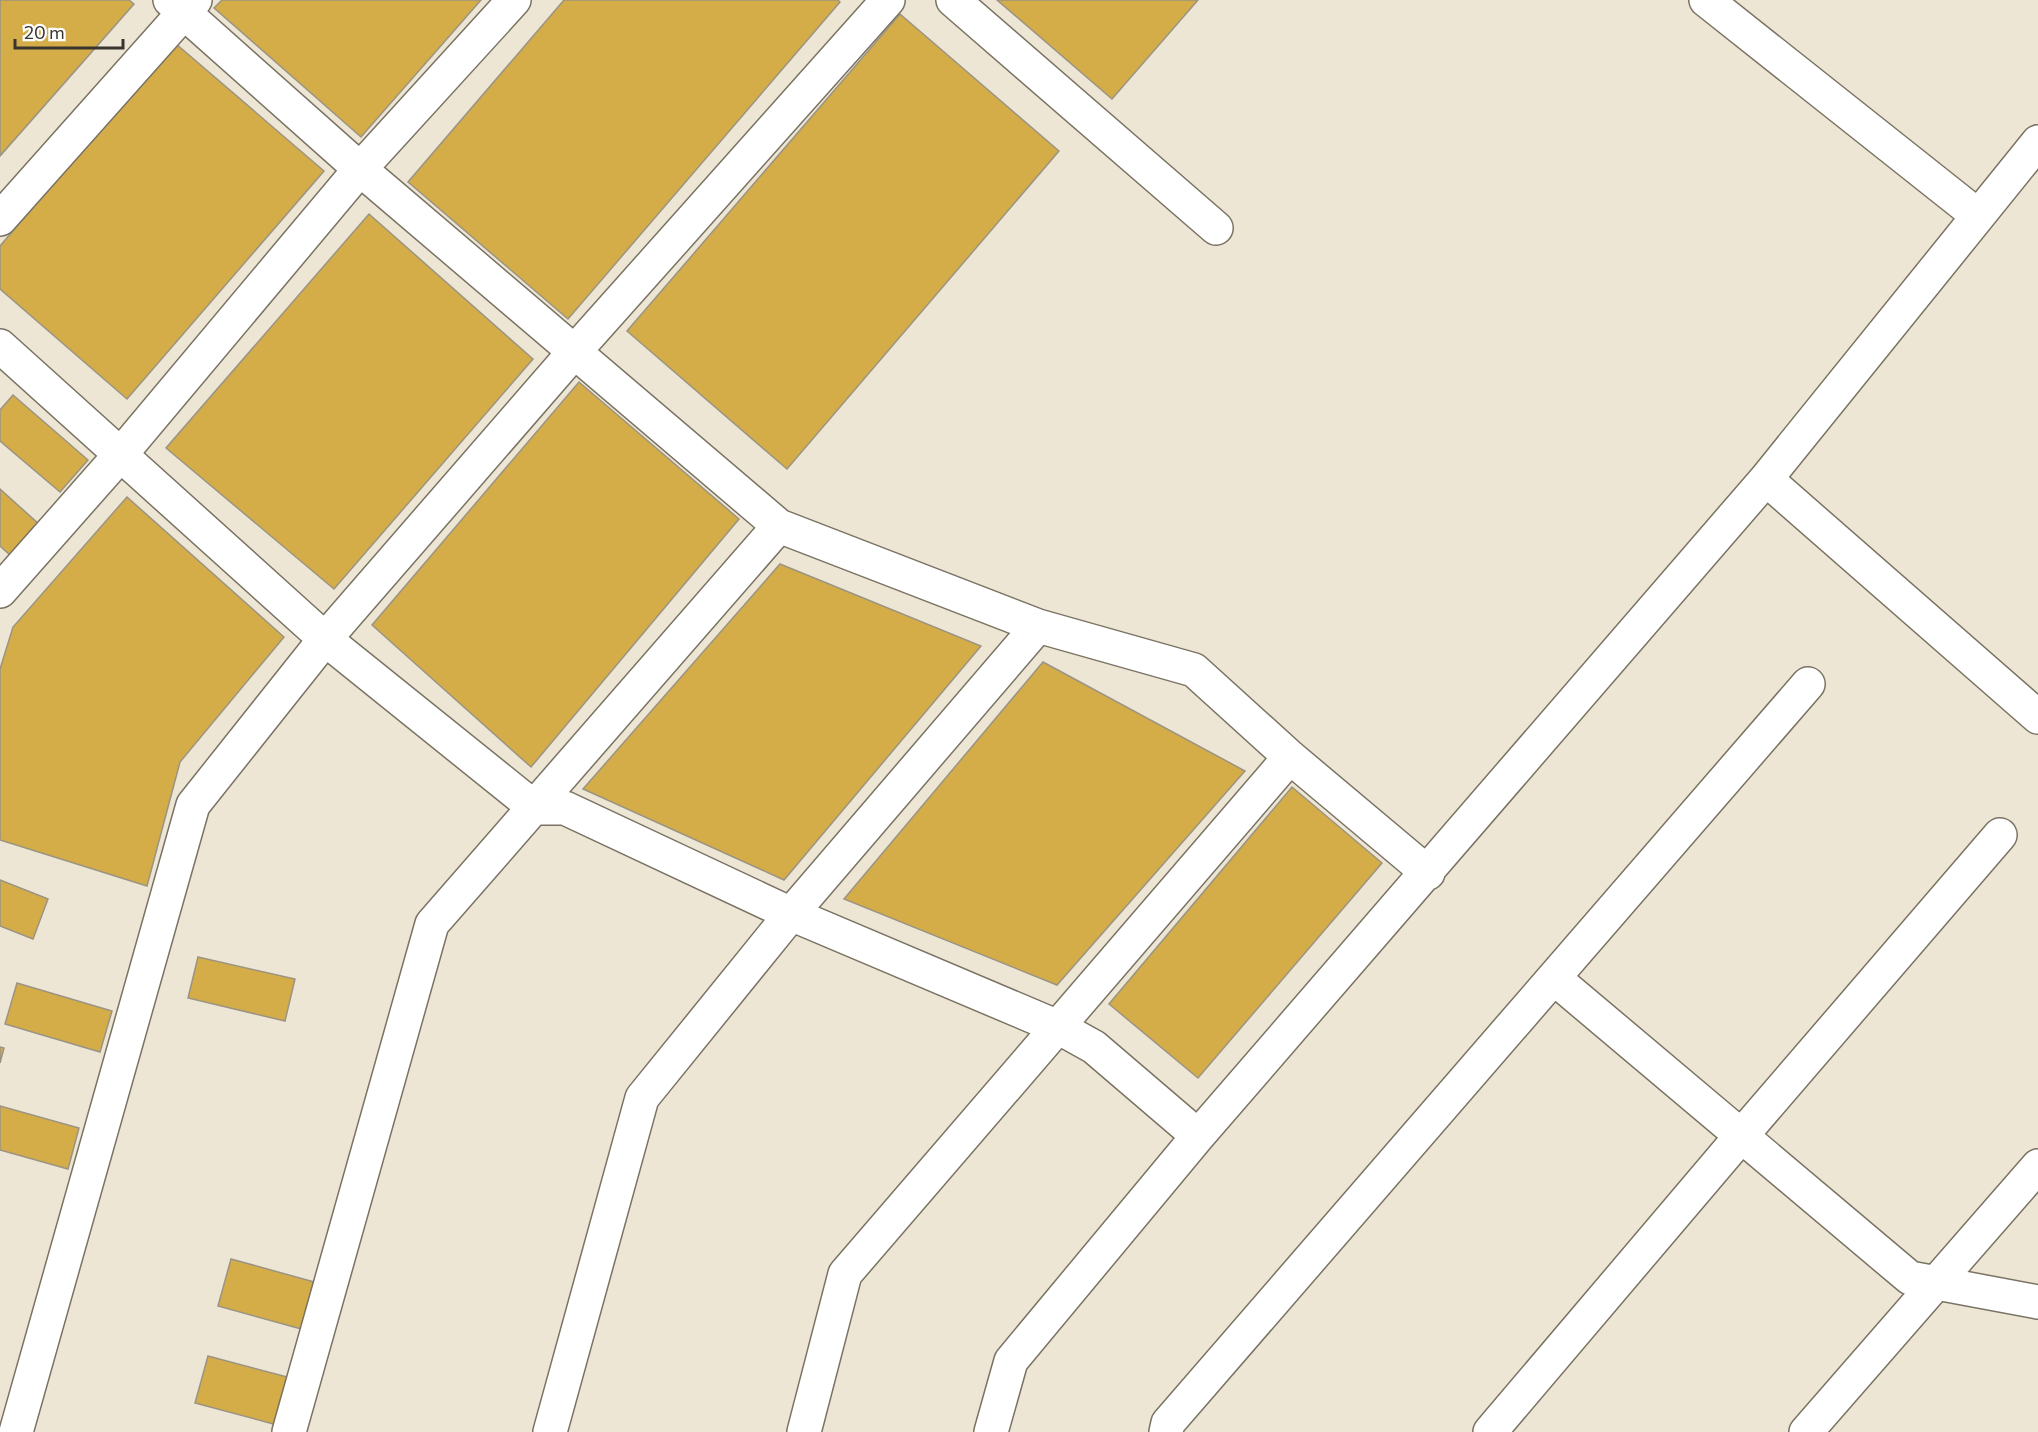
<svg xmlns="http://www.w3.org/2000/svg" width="2038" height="1432" font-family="Commissioner,sans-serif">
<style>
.building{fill:#d4ac48;stroke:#9b9483;stroke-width:1.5}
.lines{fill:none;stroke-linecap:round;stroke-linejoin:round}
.street-casing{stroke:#7a7363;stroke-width:36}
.street{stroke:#fff;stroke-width:33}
</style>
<rect width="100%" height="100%" fill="#eee6d4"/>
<path class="building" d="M0 0H129L134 4 0 156Z
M222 0H481L361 137 214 8Z
M564 0H838L840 2 568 319 408 182Z
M997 0H1198L1112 99Z
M900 14 1059 151 787 469 627 331Z
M175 43 324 171 127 399 0 289V246Z
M369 214 533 359 334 589 166 448Z
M579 382 739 519 531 767 372 625Z
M13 395 88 460 60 492 0 441V410Z
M0 489 40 525 11 556 0 546Z
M127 497 284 637 180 762 147 886 0 840V669L13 627Z
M780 564 981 646 784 880 583 789Z
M1043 662 1245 771 1057 985 844 899Z
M1292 787 1382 863 1198 1078 1109 1004Z
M0 880 48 899 33 939 0 926Z
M198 957 295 979 285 1021 188 998Z
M17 983 112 1011 100 1052 5 1024Z
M0 1047 4 1048 0 1063Z
M0 1106 79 1128 68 1169 0 1150Z
M231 1259 318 1283 305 1330 218 1306Z
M208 1356 295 1379 281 1426 195 1403Z"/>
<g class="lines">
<g class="street-casing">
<path id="street" d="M170 0 360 169 779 526 1038 626 1194 670 1290 757 1428 873
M953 0 1216 228
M1706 0 1977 215
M0 219 195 0
M0 346 325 639 535 808H565L791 914 1058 1027 1094 1047 1198 1136
M1766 479 2038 717
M0 591 121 454 360 169 514 0
M1554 978 1910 1278 2038 1302
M16 1432 193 805 325 639 575 351 888 0
M289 1432 432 924 779 526
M550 1432 642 1098 791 914 1038 626
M804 1432 845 1274 1290 757
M991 1432 1011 1361 1198 1136 1766 479 2038 142
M1166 1432 1168 1423 1808 684
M1490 1432 1742 1135 2000 835
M1806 1432 2038 1166"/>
</g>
<use href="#street" class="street"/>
</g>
<path d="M15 39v9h108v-9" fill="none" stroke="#38352e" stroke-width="3"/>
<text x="24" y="39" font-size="18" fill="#38352e" stroke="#ffffff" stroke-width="4.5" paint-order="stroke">20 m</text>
</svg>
